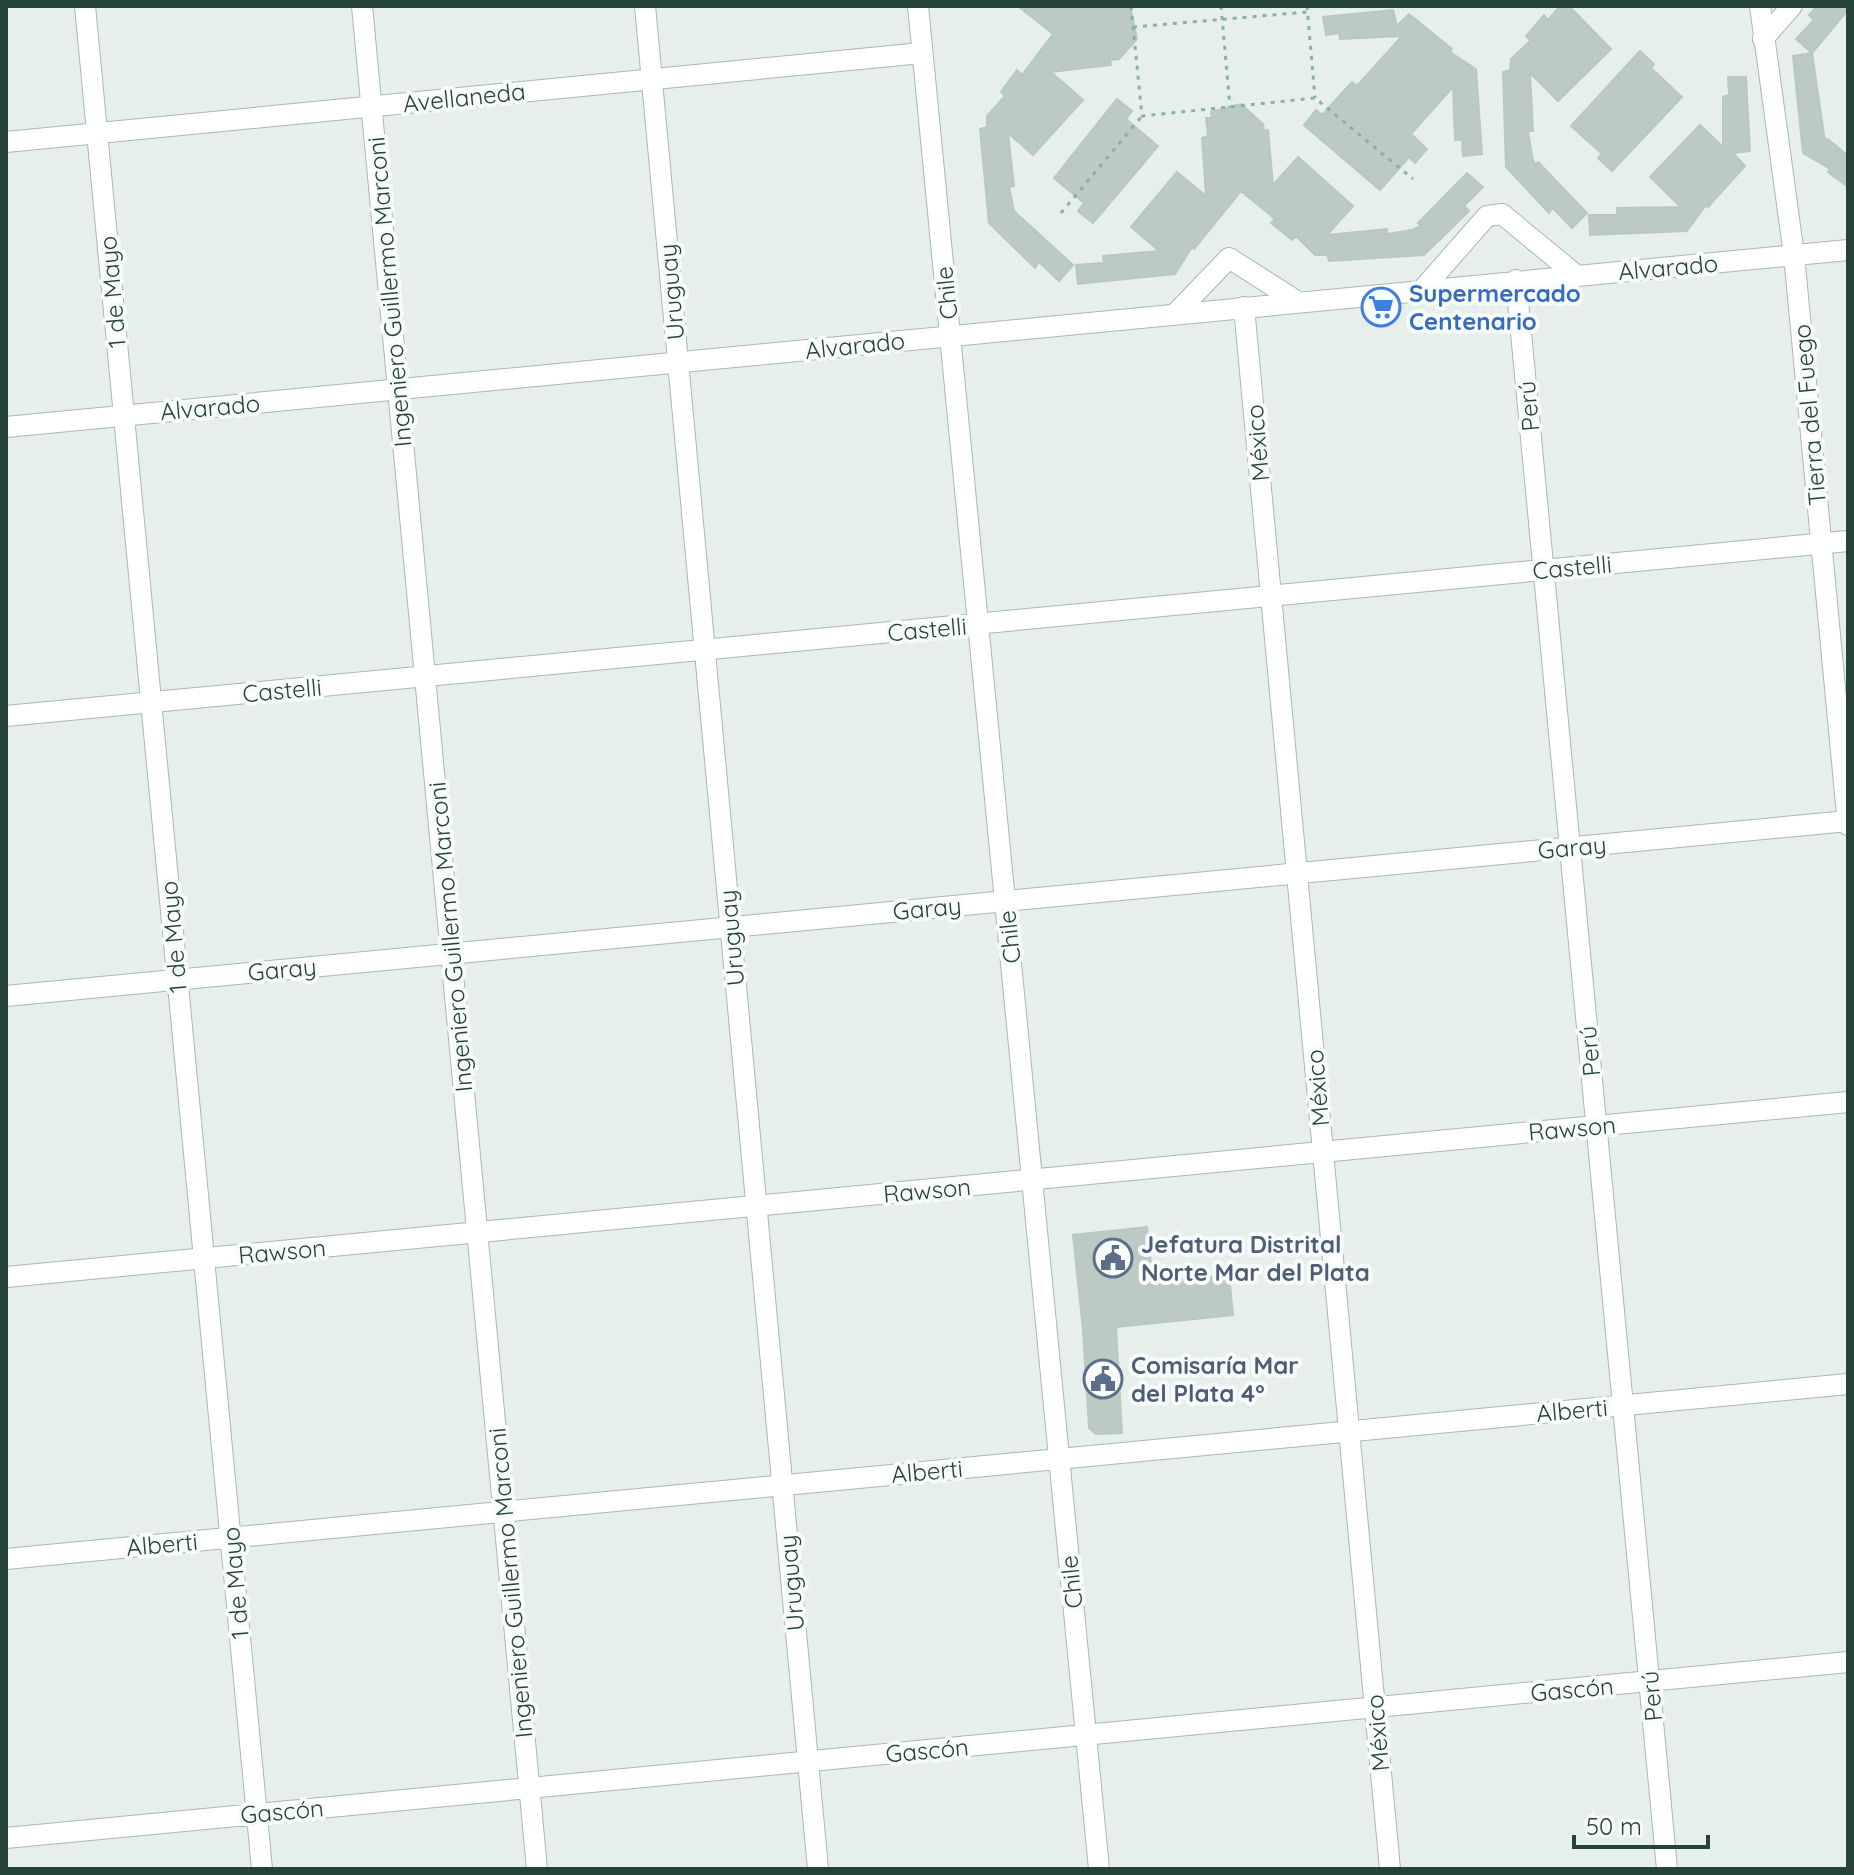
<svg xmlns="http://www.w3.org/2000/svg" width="1854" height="1875" font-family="Quicksand,sans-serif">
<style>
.building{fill:#bbcac4;stroke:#b8c9c2;stroke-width:2}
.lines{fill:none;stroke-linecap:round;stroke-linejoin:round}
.minor-casing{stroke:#a8b8b2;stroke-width:22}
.path{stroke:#86b3a5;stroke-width:3;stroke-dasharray:4 6;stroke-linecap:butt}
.minor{stroke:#fff;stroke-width:20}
.labels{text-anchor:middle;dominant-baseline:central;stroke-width:8;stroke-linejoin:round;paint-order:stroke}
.street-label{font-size:24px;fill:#24423a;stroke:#f7fbf9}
.shop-label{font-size:24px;font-weight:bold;fill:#366cbe;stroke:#f7fbf9;text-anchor:start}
.service-label{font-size:24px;font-weight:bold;fill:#4e5e75;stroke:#f7fbf9;text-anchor:start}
</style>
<rect width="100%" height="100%" fill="#e6efeb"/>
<path class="building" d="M1018 6H1130L1137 39 1119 59 1110 60 1111 65 1051 72 1083 100 1033 155 1008 133 1014 186 1009 187 1014 211 1073 265 1059 281 1039 262 1035 268 989 223 980 129 987 127V116L1005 96 1001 92 1017 70 1022 75 1053 34Z
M1560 6H1569L1611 49 1558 101 1530 73 1533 131H1528L1532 156 1535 165 1538 162 1587 213 1572 228 1553 208 1549 213 1506 167 1503 72 1510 70 1511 59 1531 40 1526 36 1544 15 1548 20Z
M1817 6H1848V10L1812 53 1796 39 1814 20 1809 15Z
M1393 10 1397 26 1409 14 1452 49 1450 52 1476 69 1482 154 1463 156 1462 140H1455L1453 87 1411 134 1427 149 1415 163 1409 157 1380 190 1304 125 1316 110 1322 115 1352 82 1357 86 1402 36 1340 39 1339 33 1326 35 1323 17Z
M1640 51 1654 64 1651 68 1682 97 1612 171 1598 158 1602 154 1571 126Z
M1812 53 1824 135 1826 141 1828 139 1848 156V187L1828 172 1830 169 1803 153 1793 56Z
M1728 77H1746L1750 151 1733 153 1745 166 1708 207 1706 205 1687 231 1590 235 1589 215H1617V208L1681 207 1650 177 1700 125 1723 147V97L1729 95Z
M1117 99 1132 111 1126 119 1158 146 1093 223 1078 211 1084 203 1054 178Z
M1241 104 1263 124 1264 131 1268 130 1273 185 1298 157 1353 206 1327 235 1387 229V234L1412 230 1421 226 1418 223 1467 173 1483 187 1464 206 1469 211 1424 255 1329 261 1327 255H1315L1296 236 1292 240 1271 223 1275 219 1241 191 1194 249 1192 247 1175 274 1078 284 1076 265 1104 263 1103 256 1159 251 1131 227 1177 172 1206 196 1202 138 1208 136 1206 118H1212L1211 112Z
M1147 1227 1153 1282 1229 1275 1233 1315 1116 1327 1122 1433 1096 1434 1089 1428 1083 1330 1073 1235Z"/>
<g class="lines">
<g class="minor-casing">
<path id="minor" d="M85 6 262 1869
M362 6 537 1869
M645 6 818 1869
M918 6 1099 1869
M1760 6 1794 255 1848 825
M1763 39 1792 6
M6 142 922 53
M1516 280 1667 1869
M1422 290 1487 216 1502 214 1576 275
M1244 307 1390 1869
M1176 313 1229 258 1298 302
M6 427 1848 250
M6 716 1848 541
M6 996 1848 821
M6 1277 1848 1102
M6 1559 1848 1384
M6 1838 1848 1662"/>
</g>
<path class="path" d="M1131 6 1142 116 1315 98 1413 179
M1221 6 1230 107
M1307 6 1315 98
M1133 27 1307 12
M1061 213 1142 116"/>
<use href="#minor" class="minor"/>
</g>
<defs>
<g id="supermarket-ring" transform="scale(2)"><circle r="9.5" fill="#f7fbf9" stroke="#3f7fe0" stroke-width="1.5"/><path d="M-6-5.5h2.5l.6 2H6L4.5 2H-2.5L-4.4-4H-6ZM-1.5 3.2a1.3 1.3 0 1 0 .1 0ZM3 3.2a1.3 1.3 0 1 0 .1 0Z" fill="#3f7fe0"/></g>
<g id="civic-ring" transform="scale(2)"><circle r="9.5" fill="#f7fbf9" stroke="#5c6f8a" stroke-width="1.5"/><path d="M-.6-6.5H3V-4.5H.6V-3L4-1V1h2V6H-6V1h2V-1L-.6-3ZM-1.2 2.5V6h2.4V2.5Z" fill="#5c6f8a"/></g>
</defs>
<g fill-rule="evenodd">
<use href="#supermarket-ring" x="1381" y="307"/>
<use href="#civic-ring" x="1113" y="1258"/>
<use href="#civic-ring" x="1103" y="1379"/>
</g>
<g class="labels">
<g class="street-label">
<text transform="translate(464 97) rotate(-6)">Avellaneda</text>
<text transform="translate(1668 267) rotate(-5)">Alvarado</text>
<text transform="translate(112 292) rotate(-95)">1 de Mayo</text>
<text transform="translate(389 292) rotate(-95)">Ingeniero Guillermo Marconi</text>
<text transform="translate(671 292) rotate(-95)">Uruguay</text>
<text transform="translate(946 293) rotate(-96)">Chile</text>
<text transform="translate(855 345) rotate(-6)">Alvarado</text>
<text transform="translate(1528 406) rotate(-95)">Perú</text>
<text transform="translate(210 407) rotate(-5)">Alvarado</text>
<text transform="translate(1809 415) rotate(-95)">Tierra del Fuego</text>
<text transform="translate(1257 443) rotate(-95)">México</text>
<text transform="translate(1572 567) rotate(-5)">Castelli</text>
<text transform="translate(927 629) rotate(-5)">Castelli</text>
<text transform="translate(282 690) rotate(-5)">Castelli</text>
<text transform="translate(1572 847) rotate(-5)">Garay</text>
<text transform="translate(927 908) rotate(-5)">Garay</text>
<text transform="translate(173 937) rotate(-95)">1 de Mayo</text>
<text transform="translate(450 937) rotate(-95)">Ingeniero Guillermo Marconi</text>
<text transform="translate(1009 937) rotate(-96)">Chile</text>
<text transform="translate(731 938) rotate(-95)">Uruguay</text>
<text transform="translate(282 969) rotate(-5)">Garay</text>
<text transform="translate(1589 1051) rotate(-95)">Perú</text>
<text transform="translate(1317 1088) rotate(-95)">México</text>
<text transform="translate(1572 1128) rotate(-5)">Rawson</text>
<text transform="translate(927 1190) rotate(-5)">Rawson</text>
<text transform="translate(282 1251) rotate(-5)">Rawson</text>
<text transform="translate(1572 1410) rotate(-5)">Alberti</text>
<text transform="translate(927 1471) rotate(-5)">Alberti</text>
<text transform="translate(162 1544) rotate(-5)">Alberti</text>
<text transform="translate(1071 1582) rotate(-96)">Chile</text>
<text transform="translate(235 1583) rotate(-95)">1 de Mayo</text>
<text transform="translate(510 1583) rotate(-95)">Ingeniero Guillermo Marconi</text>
<text transform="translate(791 1583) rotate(-95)">Uruguay</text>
<text transform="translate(1572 1689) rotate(-5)">Gascón</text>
<text transform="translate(1651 1696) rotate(-95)">Perú</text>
<text transform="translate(1377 1733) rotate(-95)">México</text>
<text transform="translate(927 1750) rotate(-5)">Gascón</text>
<text transform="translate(282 1811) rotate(-5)">Gascón</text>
</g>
<g class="shop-label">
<text x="1409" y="293">Supermercado<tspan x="1409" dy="28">Centenario</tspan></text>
</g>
<g class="service-label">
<text x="1141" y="1244">Jefatura Distrital<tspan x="1141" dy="28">Norte Mar del Plata</tspan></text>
<text x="1131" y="1365">Comisaría Mar<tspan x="1131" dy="28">del Plata 4°</tspan></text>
</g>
</g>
<rect width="1854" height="1875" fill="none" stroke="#24423a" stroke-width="16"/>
<path d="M1574 1835v12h134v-12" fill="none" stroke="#24423a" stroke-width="4"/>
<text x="1586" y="1835" font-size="24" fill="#24423a" stroke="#f7fbf9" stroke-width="6" paint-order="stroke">50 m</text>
</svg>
